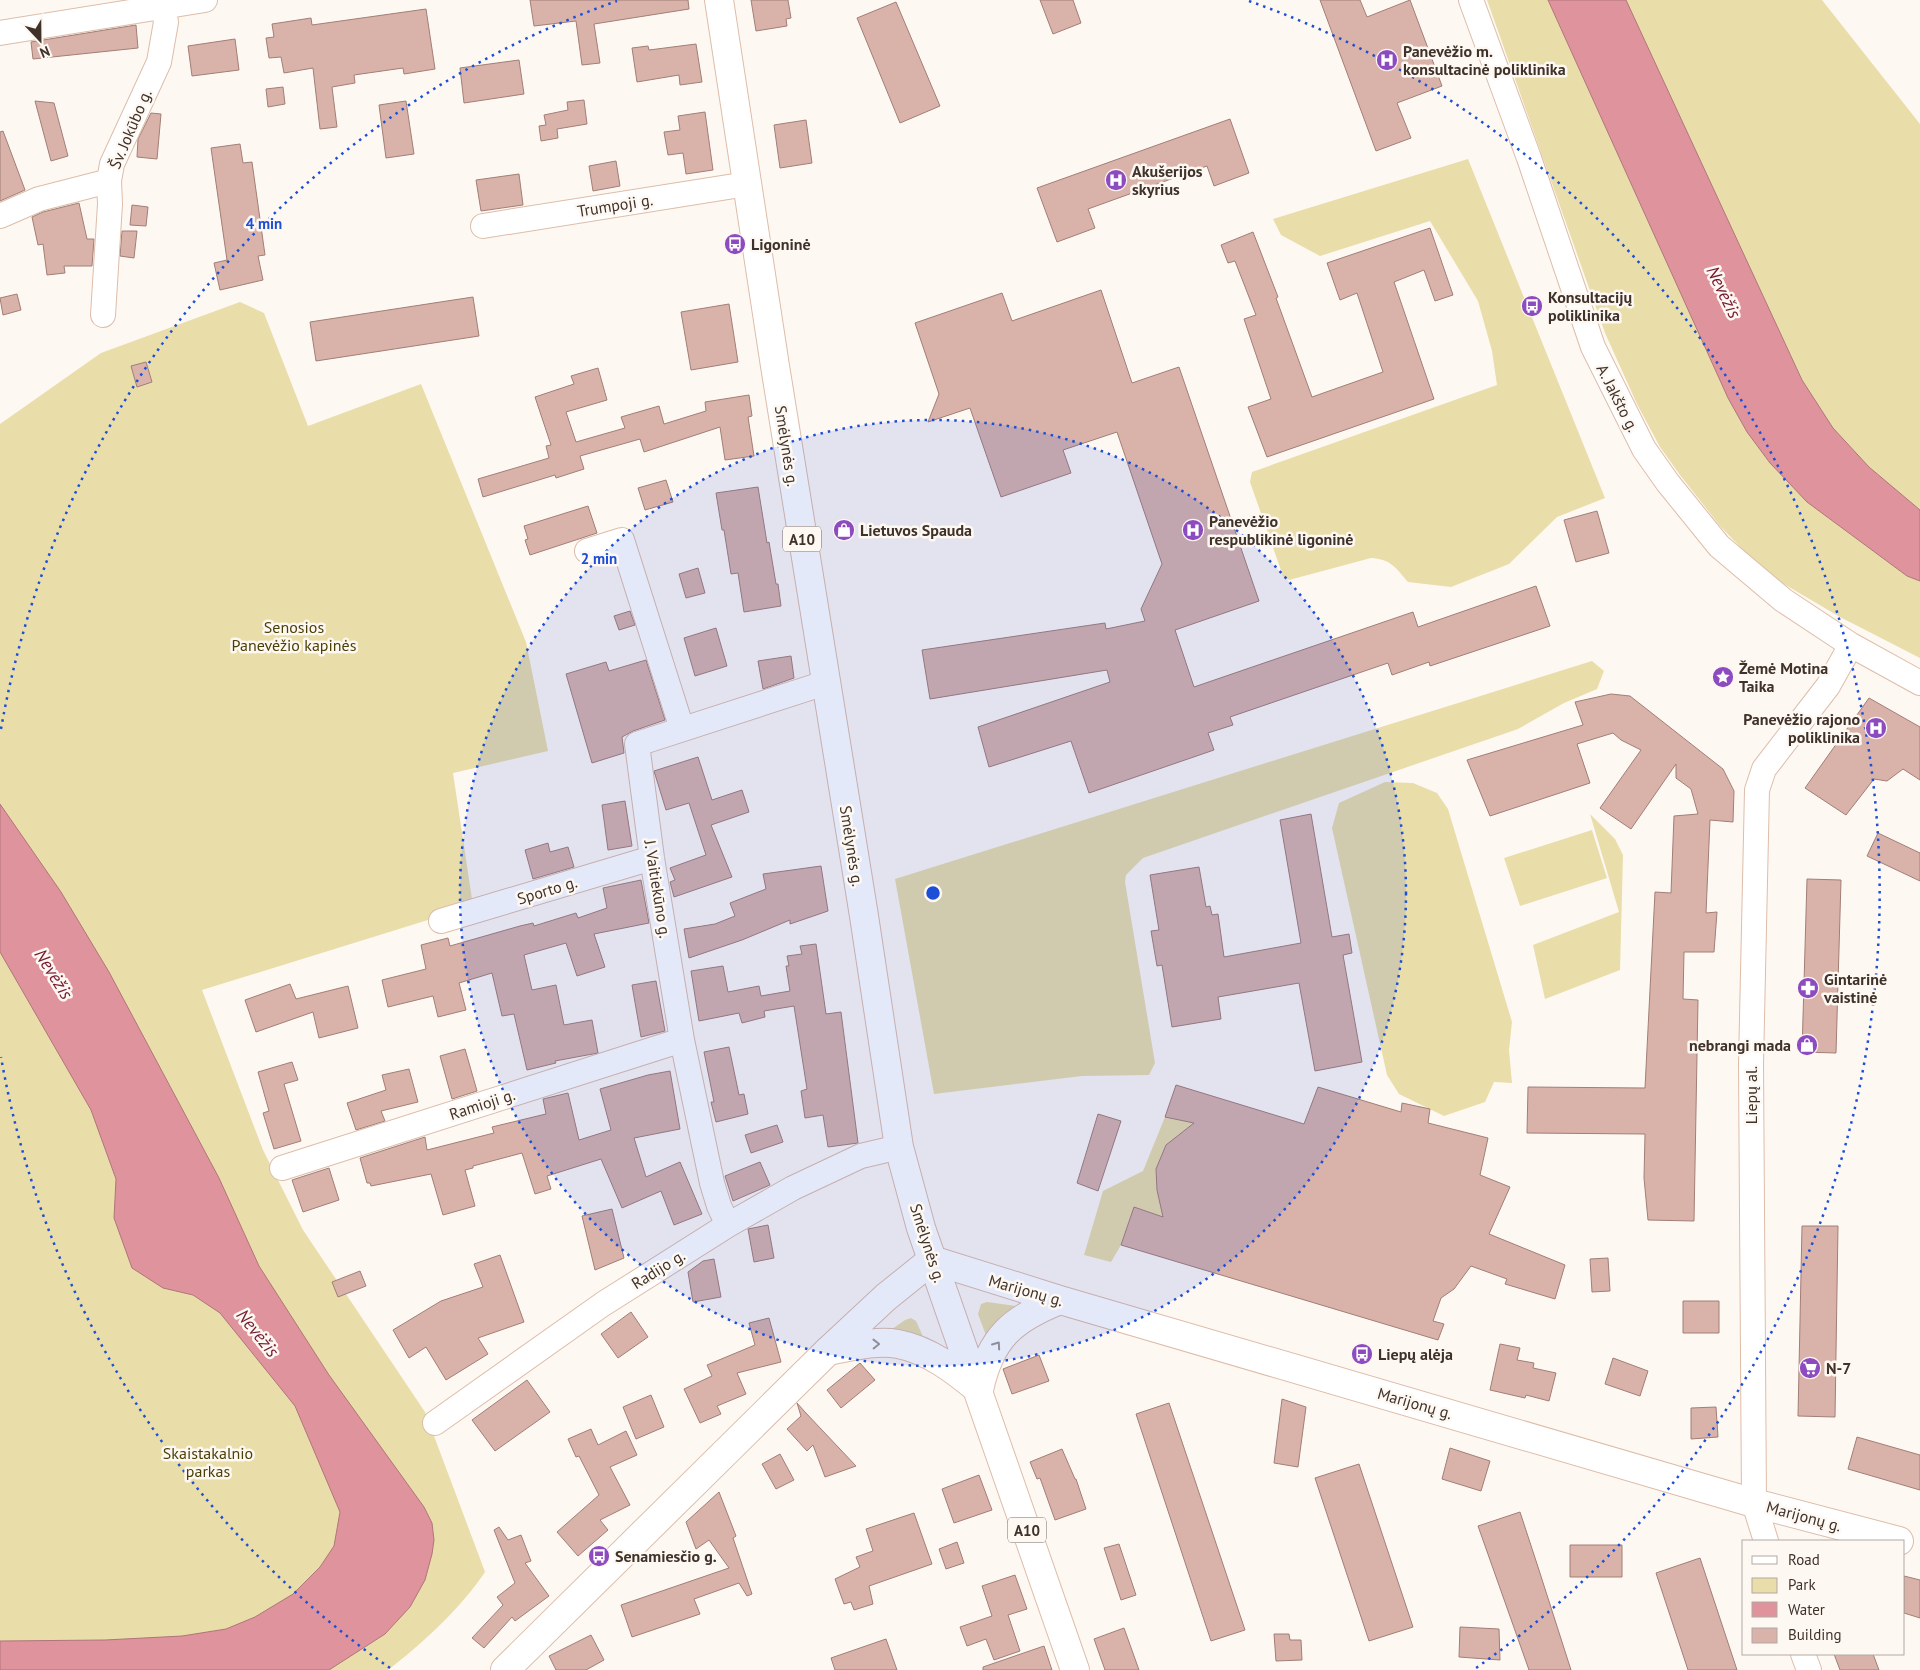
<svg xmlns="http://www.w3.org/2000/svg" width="1920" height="1670" font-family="'PT Sans',sans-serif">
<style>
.green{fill:#e9dda9}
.water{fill:#df939c;stroke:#af767a}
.building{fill:#d9b3aa;stroke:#a27e76}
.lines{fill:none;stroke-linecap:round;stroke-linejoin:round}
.minor-casing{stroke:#ddbda9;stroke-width:26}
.secondary-casing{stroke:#ddbda9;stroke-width:30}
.trunk-casing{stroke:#ddbda9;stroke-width:30}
.minor{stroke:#fff;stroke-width:24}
.secondary{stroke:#fff;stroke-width:28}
.trunk{stroke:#fff;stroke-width:28}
.oneway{stroke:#9f9894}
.ring{fill:none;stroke:#1d4ed8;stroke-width:2.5;stroke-dasharray:2.5 5}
.labels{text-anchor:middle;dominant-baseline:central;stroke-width:5;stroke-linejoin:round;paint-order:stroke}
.shield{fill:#fef8f3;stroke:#786d66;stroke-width:1}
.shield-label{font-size:15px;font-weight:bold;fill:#3f322a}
.poi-label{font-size:16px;font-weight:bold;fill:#3f322a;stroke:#fef8f3;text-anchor:start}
.street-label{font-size:16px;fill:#3f322a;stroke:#fef8f3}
.park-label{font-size:16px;fill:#4a3f04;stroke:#fef8f3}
.water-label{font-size:18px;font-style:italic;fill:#741b30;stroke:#fef8f3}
.centre{fill:#1d4ed8;stroke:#fef8f3;stroke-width:2.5}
.ring-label{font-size:15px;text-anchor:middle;font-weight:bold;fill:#1d4ed8;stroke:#fef8f3;stroke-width:5;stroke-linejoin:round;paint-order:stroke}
</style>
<rect width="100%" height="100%" fill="#fef8f3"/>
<path class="green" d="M1487 0H1548L1728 398 1747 432 1770 463 1807 502 1907 576 1920 581V658L1840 617 1777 580 1750 557 1720 526 1680 475 1660 447 1637 404 1605 333Z
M1626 0H1822L1920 124V510L1869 467 1833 428 1802 380Z
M1468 159 1605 498 1557 517 1509 564 1451 587 1408 582C1396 568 1391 559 1371 558L1289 580 1283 576 1250 482 1252 472 1497 385 1492 351 1478 301 1430 221 1320 256 1281 235 1273 219Z
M240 302 264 313 308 426 421 384 526 642 548 751 453 773 473 906 202 990 263 1150 303 1230 425 1412 485 1572C461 1608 422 1644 388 1670H0V424L101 353Z
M1592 661 1604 671 1597 689 1564 703 1518 729 1143 858 1126 875 1125 882 1155 1063 1149 1075 1082 1076 934 1094 895 879Z
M1385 782 1413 783 1437 793 1448 809 1512 1022 1509 1050 1512 1083 1494 1082 1485 1102 1444 1116 1399 1094 1387 1075 1332 828 1339 803Z
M1590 814 1615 839 1623 855 1620 970 1545 999 1533 945 1619 912Z
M1592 830 1607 878 1520 906 1504 858Z
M1165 1117 1194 1123 1156 1169 1157 1190 1163 1217 1134 1207 1121 1245 1111 1262 1084 1255 1103 1191 1143 1171Z
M987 1302 1016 1306 987 1338 978 1314 981 1304Z
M911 1318 916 1321 925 1341 885 1334 905 1320Z"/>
<path class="water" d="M1548 0H1626L1802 380 1833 428 1869 467 1920 510V581L1907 576 1807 502 1770 463 1747 432 1728 398Z
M0 804 61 892 109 972 219 1178 259 1266 329 1375 424 1507 432 1523 434 1540 432 1554 425 1580 410 1607 385 1634 329 1670H0V1641L105 1640 182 1636 226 1629 255 1617 293 1594 320 1567 334 1546 340 1512 295 1406 220 1313 193 1295 163 1288 132 1268 114 1218 116 1179 91 1110 0 952Z"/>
<path class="building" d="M530 0H688L689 9 594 24 600 63 582 65 576 21 534 26Z
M751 0H788L791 18 786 19 787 26 756 31Z
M1040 0H1073L1081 23 1053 34Z
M1320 0H1360L1367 17 1410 0 1442 86 1397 103 1411 138 1376 151Z
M896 2 940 106 900 123 857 18Z
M426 9 435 69 404 74 403 68 354 75 355 83 332 87 337 127 320 129 313 68 284 73 281 57 269 58 266 38 274 37 272 24 311 18 312 25Z
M136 25 138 48 33 59 31 42Z
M235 39 239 70 192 76 188 46Z
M696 44 702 82 680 85 679 75 637 82 632 48 648 46 649 50Z
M519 60 524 94 464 103 460 68Z
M283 87 285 104 268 107 266 89Z
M584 100 587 124 557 129 558 138 541 141 539 126 546 125 544 115 568 110 567 102Z
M35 101 54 103 68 156 51 161Z
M406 101 414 154 386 158 379 105Z
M705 112 713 170 686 174 683 153 668 155 664 132 680 130 678 116Z
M151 113 161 114 157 159 137 157 138 139Z
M1230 119 1249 173 1214 186 1207 166 1088 209 1095 228 1057 242 1037 188Z
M806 120 812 163 780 168 774 125Z
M3 131 25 190 0 201V132Z
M240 144 243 163 252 162 265 255 258 256 263 280 220 290 214 263 227 260 211 148Z
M616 161 620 186 593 191 589 166Z
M519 174 523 205 481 211 476 180Z
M79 203 87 239H94L92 266H64L65 273 47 275 43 244 38 245 32 217 43 212Z
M132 205 148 207 146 226 130 225Z
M1430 228 1453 295 1435 301 1424 270 1394 282 1434 399 1267 457 1248 407 1271 399 1244 319 1256 315 1235 261 1228 263 1221 245 1253 232 1278 297 1276 298 1312 397 1383 372 1357 293 1340 300 1327 263Z
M122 231H137L134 258 120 256Z
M1101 290 1132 383 1179 367 1259 601 1175 630 1194 687 1413 612 1418 627 1536 586 1550 626 1430 666 1429 662 1392 675 1388 663 1230 717 1233 725 1208 733 1214 750 1089 793 1071 741 989 767 978 727 1110 682 1107 670 930 699 922 650 1105 623 1106 629 1145 621 1141 609 1162 564 1117 432 1063 450 1071 473 1001 497 970 408 928 422 939 394 915 323 1002 293 1012 321Z
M17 294 21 310 3 315 0 298Z
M473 297 479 336 316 361 310 322Z
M729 304 738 362 691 370 681 312Z
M146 362 152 382 137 387 131 366Z
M598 368 607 400 566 412 576 442 625 428 621 417 659 406 664 424 706 411 705 402 749 395 752 416 748 417 754 456 725 460 720 427 644 452 640 439 580 456 584 469 556 478 555 475 483 497 478 479 549 458 546 446 551 445 535 397 574 384 571 376Z
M666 480 673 502 645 510 638 488Z
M758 487 767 543 769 542 776 584H778L781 606 744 612 738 573 731 574 724 530H722L716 493Z
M588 506 597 533 530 555 525 540 528 539 524 526Z
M1597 511 1609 553 1576 562 1564 520Z
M698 568 705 593 686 598 679 574Z
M630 611 635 625 619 630 614 616Z
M716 628 727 666 695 676 684 638Z
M791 656 794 678 763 689 758 661Z
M646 660 665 720 633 731 622 737 624 753 592 763 566 674 606 662 609 671Z
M1611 694 1630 696 1723 769 1734 791 1733 822 1710 820 1706 913 1717 912 1714 952H1684L1683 999 1698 1000 1694 1221 1648 1220 1644 1178 1645 1134 1527 1133 1528 1087 1645 1088 1655 892 1671 893 1674 816 1698 814 1691 789 1676 778V764L1631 829 1600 808 1641 750 1621 740 1613 733 1577 744 1590 783 1490 816 1467 760 1583 725 1575 702Z
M1869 698 1920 727V780L1903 769 1887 781 1874 779 1846 815 1805 788Z
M698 757 712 800 742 790 749 812 711 825 732 877 674 897 670 882 675 880 670 868 706 855 689 803 666 810 654 771Z
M625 801 632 846 608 850 602 805Z
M1311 814 1332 937 1349 934 1352 953 1343 955 1362 1062 1315 1071 1299 983 1218 997 1221 1019 1172 1027 1162 965 1157 966 1151 931 1159 930 1150 875 1199 867 1206 907 1210 906 1212 915 1218 914 1224 957 1301 943 1280 820Z
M1878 833 1920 853V881L1867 856Z
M548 843 550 852 568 847 574 867 533 879 525 850Z
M821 866 828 911 790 924V920L742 940 689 958 684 929 715 924 735 916 730 903 766 889 763 874Z
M1807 879 1841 880 1836 1053 1802 1052Z
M641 880 649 923 594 934 605 967 577 976 566 943 524 955 532 990 556 985 564 1025 592 1020 598 1053 555 1061 556 1063 527 1070 514 1014 502 1016 492 973 459 983 466 1010 438 1017 433 996 388 1007 382 980 426 969 421 945 448 938 450 946 520 926 533 923 534 926 576 913 578 918 607 908 603 888Z
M816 944 826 1014 841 1012 858 1143 828 1147 823 1115 805 1118 801 1091 807 1089 794 1006 764 1011 765 1017 742 1023 739 1013 699 1021 691 971 723 966 728 992 759 986 761 996 790 991 786 966H789L787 956 802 954 800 946Z
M656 981 665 1031 641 1037 632 985Z
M290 984 296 999 348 986 358 1028 319 1038 313 1012 256 1032 245 1000Z
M729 1047 739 1095 744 1094 748 1114 716 1122 711 1102H714L704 1052Z
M465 1049 477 1091 452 1099 440 1056Z
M292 1062 298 1080 284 1084 301 1141 274 1149 263 1113 269 1111 258 1072Z
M409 1069 418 1102 381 1111 385 1121 356 1130 347 1103 386 1090 382 1075Z
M670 1071 680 1129 634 1138 646 1177 680 1162 702 1214 674 1225 661 1191 622 1208 601 1159 547 1176 551 1189 535 1194 522 1153 473 1166V1168L465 1170 475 1206 443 1215 431 1174 371 1186 370 1183H367L360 1158 425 1137 427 1150 494 1133 492 1127 546 1114 543 1099 568 1093 579 1140 611 1130 600 1089 648 1075Z
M1176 1085 1304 1124 1318 1087 1401 1112 1402 1103 1430 1109 1428 1123 1488 1138 1480 1175 1510 1187 1489 1234 1565 1265 1555 1299 1505 1284 1507 1279 1471 1266 1454 1289 1441 1298 1433 1321 1444 1324 1438 1340 1121 1245 1134 1207 1163 1217 1157 1190 1156 1169 1166 1145 1194 1123 1165 1117Z
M1098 1114 1121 1121 1098 1191 1077 1183Z
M777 1125 783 1142 751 1153 745 1135Z
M760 1162 770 1185 733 1201 725 1176Z
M329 1168 339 1200 303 1212 292 1180Z
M612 1209 624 1258 595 1270 582 1216Z
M768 1225 774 1258 754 1262 748 1229Z
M1802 1226H1838L1835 1417 1798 1416Z
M500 1255 524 1322 478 1338 488 1354 446 1380 426 1347 409 1358 393 1330 441 1301 483 1287 474 1264Z
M1608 1258 1610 1291 1592 1292 1590 1259Z
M714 1259 721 1297 693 1302 688 1272 703 1261Z
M360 1271 366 1286 338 1297 332 1282Z
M1683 1301H1719V1333H1683Z
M631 1312 648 1337 618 1358 601 1334Z
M769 1318 781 1362 737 1373 746 1394 717 1406 721 1414 700 1423 684 1389 712 1376 707 1365 755 1345 749 1323Z
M1500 1344 1520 1348 1517 1360 1534 1363 1533 1368 1556 1373 1549 1401 1526 1395 1525 1398 1490 1390Z
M1039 1355 1049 1381 1012 1394 1003 1369Z
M1613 1358 1648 1371 1640 1396 1605 1384Z
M860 1363 875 1380 841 1408 827 1390Z
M527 1380 550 1412 495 1451 472 1420Z
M651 1395 664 1427 636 1439 623 1407Z
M1282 1399 1306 1407 1298 1467 1274 1463Z
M797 1403 805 1412 856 1466 825 1477 813 1445 807 1451 787 1429 801 1416Z
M1169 1403 1245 1630 1211 1641 1136 1414Z
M1716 1407 1718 1437 1691 1439V1408Z
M591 1429 598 1445 626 1431 637 1455 610 1467 630 1505 600 1520 608 1530 578 1556 557 1532 599 1495 579 1456 576 1457 568 1439Z
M1857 1437 1920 1455V1490L1848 1469Z
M1450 1448 1490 1461 1481 1491 1442 1479Z
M1062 1449 1075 1479H1076L1086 1509 1055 1520 1040 1478 1037 1479 1030 1462Z
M780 1454 794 1480 776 1489 762 1464Z
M1359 1464 1413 1627 1369 1641 1315 1478Z
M979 1475 992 1510 954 1523 942 1489Z
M719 1492 736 1536 733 1538 752 1594 747 1596 739 1583 694 1599 700 1614 632 1637 621 1605 729 1568 709 1540 696 1549 686 1522Z
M1520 1512 1538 1567 1571 1670H1529L1478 1526Z
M914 1513 932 1564 869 1586 873 1604 854 1610 851 1602 844 1604 835 1579 860 1567 856 1557 873 1551 866 1529Z
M499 1527 508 1540 521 1535 531 1561 525 1563 549 1596 515 1621 512 1617 484 1648 472 1638 503 1605 497 1597 515 1583 494 1530Z
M957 1542 964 1563 946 1569 939 1549Z
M1119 1544 1136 1595 1121 1600 1104 1548Z
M1570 1545H1622V1577H1570Z
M1700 1558 1737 1670H1688L1656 1573Z
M1015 1575 1027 1609 1008 1615 1020 1651 994 1660 986 1639 967 1646 960 1627 992 1616 982 1586Z
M1904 1576 1920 1580V1618L1904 1613Z
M1460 1627 1499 1629 1500 1660 1459 1657Z
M1124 1628 1139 1670H1105L1094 1639Z
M1274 1634H1289L1290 1640H1301L1302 1660 1276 1661Z
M591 1635 604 1660 586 1670H556L549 1656Z
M886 1639 897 1670H835L831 1658Z
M1044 1646 1052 1670H983V1667Z
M1834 1654H1873L1879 1670H1840Z"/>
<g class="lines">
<g class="minor-casing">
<path id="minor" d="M1471 0 1529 158 1593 347 1644 449 1668 483 1719 546 1783 600 1851 645 1920 683
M0 33 205 0
M0 216 39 199 109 181
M483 226 747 184
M103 315 110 204 109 181 112 164 159 62 166 22 163 5
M587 551 622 540 682 729
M441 921 652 858
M282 1168 682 1040
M728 1225 719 1206 712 1183 682 1040 652 858 637 744 825 683
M435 1423 603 1304 728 1225 793 1188 861 1156 899 1147
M1766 1541 1754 1503 1751 1064 1757 790 1764 769 1828 686 1851 645
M1803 1654 1809 1670"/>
</g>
<g class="secondary-casing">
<path id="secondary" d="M979 1390C990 1338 1012 1319 1060 1300
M505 1670 828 1351 886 1297 932 1260 1060 1300 1754 1503 1899 1541"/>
</g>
<g class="trunk-casing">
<path id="trunk" d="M719 0 775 366 864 916 899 1147 921 1228 1075 1670
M828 1351C850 1347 875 1340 898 1344 929 1350 955 1370 979 1390"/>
</g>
<use href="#minor" class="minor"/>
<use href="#secondary" class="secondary"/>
<use href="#trunk" class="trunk"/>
</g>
<defs><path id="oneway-chevron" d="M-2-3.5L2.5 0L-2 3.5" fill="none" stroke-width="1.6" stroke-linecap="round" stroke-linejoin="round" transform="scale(1.25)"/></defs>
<g class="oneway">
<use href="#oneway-chevron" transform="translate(876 1344) rotate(-1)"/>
<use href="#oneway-chevron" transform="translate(997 1345) rotate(-55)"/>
</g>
<circle cx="933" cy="893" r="473" fill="#1d4ed8" fill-opacity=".12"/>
<g class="ring">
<circle cx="933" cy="893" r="473"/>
<path d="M390 1668A946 946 0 0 1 1 1057M1 729A946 946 0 0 1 617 1M1249 1A946 946 0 0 1 1476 1668"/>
</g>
<defs>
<g id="hospital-disc" transform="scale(1.125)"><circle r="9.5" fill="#8d4bc0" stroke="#fef8f3"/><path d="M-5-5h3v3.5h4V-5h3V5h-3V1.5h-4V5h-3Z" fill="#fff"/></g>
<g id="bus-disc" transform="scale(1.125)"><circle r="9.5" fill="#8d4bc0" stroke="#fef8f3"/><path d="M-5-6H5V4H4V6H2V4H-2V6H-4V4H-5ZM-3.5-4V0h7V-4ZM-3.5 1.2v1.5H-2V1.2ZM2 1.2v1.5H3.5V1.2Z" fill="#fff"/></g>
<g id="shop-disc" transform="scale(1.125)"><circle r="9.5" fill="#8d4bc0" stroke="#fef8f3"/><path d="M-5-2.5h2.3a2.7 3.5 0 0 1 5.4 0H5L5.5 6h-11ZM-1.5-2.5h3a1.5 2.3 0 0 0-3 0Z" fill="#fff"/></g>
<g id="sight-disc" transform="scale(1.125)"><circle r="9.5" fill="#8d4bc0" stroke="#fef8f3"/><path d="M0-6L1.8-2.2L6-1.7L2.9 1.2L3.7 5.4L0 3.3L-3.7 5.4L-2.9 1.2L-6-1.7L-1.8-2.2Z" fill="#fff"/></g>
<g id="pharmacy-disc" transform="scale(1.125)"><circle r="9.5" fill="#8d4bc0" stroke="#fef8f3"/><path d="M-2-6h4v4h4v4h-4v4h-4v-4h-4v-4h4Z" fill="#fff"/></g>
<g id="supermarket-disc" transform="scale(1.125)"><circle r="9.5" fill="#8d4bc0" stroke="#fef8f3"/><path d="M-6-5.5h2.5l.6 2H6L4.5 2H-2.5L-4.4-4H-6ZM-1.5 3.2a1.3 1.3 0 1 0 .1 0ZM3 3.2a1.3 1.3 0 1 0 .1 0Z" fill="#fff"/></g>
</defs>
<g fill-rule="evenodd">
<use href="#hospital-disc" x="1387" y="60"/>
<use href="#hospital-disc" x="1116" y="180"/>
<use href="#bus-disc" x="735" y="244"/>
<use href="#bus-disc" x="1532" y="306"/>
<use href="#shop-disc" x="844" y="530"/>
<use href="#hospital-disc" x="1193" y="530"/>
<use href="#sight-disc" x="1723" y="677"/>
<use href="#hospital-disc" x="1876" y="728"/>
<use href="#pharmacy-disc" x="1808" y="988"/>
<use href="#shop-disc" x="1807" y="1045"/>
<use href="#bus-disc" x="1362" y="1354"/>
<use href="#supermarket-disc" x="1810" y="1368"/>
<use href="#bus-disc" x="599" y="1556"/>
</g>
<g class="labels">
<g class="shield">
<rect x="783" y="526.5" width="38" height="25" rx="4"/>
<rect x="1008" y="1517.5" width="38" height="25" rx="4"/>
</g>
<g class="shield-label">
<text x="802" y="539">A10</text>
<text x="1027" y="1530">A10</text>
</g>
<g class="poi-label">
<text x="1403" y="51">Panevėžio m.<tspan x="1403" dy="18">konsultacinė poliklinika</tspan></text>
<text x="1132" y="171">Akušerijos<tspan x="1132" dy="18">skyrius</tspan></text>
<text x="751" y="244">Ligoninė</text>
<text x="1548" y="297">Konsultacijų<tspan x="1548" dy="18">poliklinika</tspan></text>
<text x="1209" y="521">Panevėžio<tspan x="1209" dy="18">respublikinė ligoninė</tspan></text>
<text x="860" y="530">Lietuvos Spauda</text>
<text x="1739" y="668">Žemė Motina<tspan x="1739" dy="18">Taika</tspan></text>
<text x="1860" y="719" text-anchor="end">Panevėžio rajono<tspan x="1860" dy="18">poliklinika</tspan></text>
<text x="1824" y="979">Gintarinė<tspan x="1824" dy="18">vaistinė</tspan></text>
<text x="1791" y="1045" text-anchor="end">nebrangi mada</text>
<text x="1378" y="1354">Liepų alėja</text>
<text x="1826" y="1368">N-7</text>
<text x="615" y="1556">Senamiesčio g.</text>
</g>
<g class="street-label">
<text transform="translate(130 129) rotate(-67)">Šv. Jokūbo g.</text>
<text transform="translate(615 205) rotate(-9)">Trumpoji g.</text>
<text transform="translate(1618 398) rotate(63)">A. Jakšto g.</text>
<text transform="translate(787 446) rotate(81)">Smėlynės g.</text>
<text transform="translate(852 846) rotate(81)">Smėlynės g.</text>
<text transform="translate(658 889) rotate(81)">J. Vaitiekūno g.</text>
<text transform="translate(547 890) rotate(-17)">Sporto g.</text>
<text transform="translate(1751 1095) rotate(-90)">Liepų al.</text>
<text transform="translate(482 1104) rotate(-18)">Ramioji g.</text>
<text transform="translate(928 1243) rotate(72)">Smėlynės g.</text>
<text transform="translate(658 1269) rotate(-32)">Radijo g.</text>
<text transform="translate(1026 1290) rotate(16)">Marijonų g.</text>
<text transform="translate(1415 1403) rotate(16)">Marijonų g.</text>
<text transform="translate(1804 1516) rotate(15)">Marijonų g.</text>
</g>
<g class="park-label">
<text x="294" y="627">Senosios<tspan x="294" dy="18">Panevėžio kapinės</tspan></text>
<text x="208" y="1453">Skaistakalnio<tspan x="208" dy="18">parkas</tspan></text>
</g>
<g class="water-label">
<text transform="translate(1724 292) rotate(64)">Nevėžis</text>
<text transform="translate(54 974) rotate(58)">Nevėžis</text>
<text transform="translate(258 1333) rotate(51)">Nevėžis</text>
</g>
</g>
<circle cx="933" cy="893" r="8" class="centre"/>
<g class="ring-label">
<text x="264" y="229">4 min</text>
<text x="599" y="564">2 min</text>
</g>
<rect x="1742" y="1540" width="162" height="115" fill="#fef8f3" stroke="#b2a9a3"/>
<rect x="1752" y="1556" width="25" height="8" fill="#ffffff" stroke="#b2a9a3"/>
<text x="1788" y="1565" font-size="15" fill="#3f322a">Road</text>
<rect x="1752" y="1578" width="25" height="15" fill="#e9dda9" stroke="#b2a9a3"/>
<text x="1788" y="1590" font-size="15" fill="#3f322a">Park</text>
<rect x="1752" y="1602" width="25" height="15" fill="#df939c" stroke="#b2a9a3"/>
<text x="1788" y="1615" font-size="15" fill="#3f322a">Water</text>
<rect x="1752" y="1628" width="25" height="15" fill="#d9b3aa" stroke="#b2a9a3"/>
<text x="1788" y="1640" font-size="15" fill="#3f322a">Building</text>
<g transform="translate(40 40) rotate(158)" stroke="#fef8f3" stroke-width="4" paint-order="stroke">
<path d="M0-4L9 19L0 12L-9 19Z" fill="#3f322a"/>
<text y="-8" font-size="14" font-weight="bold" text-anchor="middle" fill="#3f322a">N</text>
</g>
</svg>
